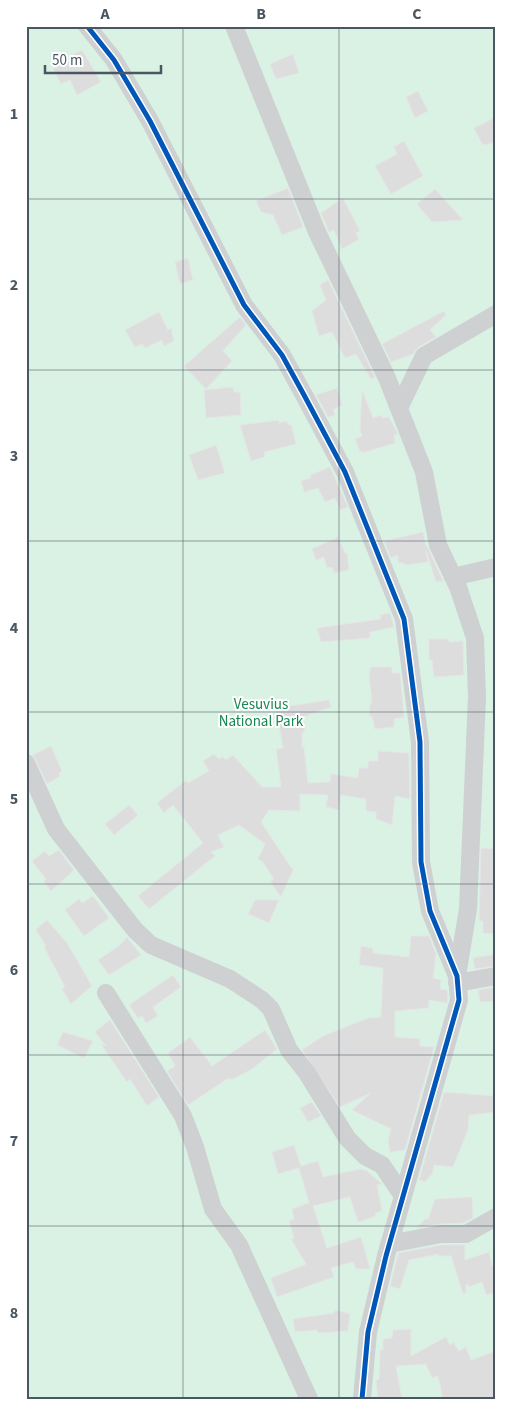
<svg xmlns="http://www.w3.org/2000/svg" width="522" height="1425" font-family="'Source Sans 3',sans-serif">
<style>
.green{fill:#d9f2e3}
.building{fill:#ddddde;stroke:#e5e6e7}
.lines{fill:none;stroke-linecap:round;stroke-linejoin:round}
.minor{stroke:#ced0d2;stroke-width:18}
.cycleway-casing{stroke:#fff;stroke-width:8}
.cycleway{stroke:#0057b8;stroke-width:5}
.grid{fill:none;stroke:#4a5661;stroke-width:1;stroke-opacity:0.55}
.labels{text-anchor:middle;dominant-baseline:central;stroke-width:4;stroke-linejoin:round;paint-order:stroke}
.park-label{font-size:15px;fill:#17864f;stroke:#fff}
.neatline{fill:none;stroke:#4a5661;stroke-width:2}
.grid-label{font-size:16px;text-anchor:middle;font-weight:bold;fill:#4a5661}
</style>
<rect width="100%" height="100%" fill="#f4f4f4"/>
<path class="green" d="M26 26H496V1399H26Z"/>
<path class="building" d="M82 50 101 82 77 95 70 80 61 84 53 69 71 60 69 56Z
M293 54 299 73 276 79 270 64Z
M418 91 428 111 415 118 406 97Z
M496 117V141L486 145 482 144 474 128Z
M404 141 423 176 391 194 375 166 397 154 394 147Z
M288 188 303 227 282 235 273 215 261 212 256 201Z
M435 189 463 220 432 222 417 204Z
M343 198 360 231 356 233 359 239 342 249 334 230 329 232 321 213Z
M188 258 193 280 180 284 175 262Z
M328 280 375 377 371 379 356 354 345 358 332 332 319 336 312 311 326 300 320 285Z
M444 311 446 315 430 330 436 337 419 347 413 354 391 362 382 344Z
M159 312 168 330 171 328 174 341 164 346 162 340 145 348 142 344 135 347 125 330Z
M240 317 246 325 223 351 232 361 206 389 184 366Z
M233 387 234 392H240L241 415 206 418 204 390Z
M337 388 342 405 333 410 335 415 328 417 316 395Z
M362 390 373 418 382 415V418L389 417 398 434 394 435 395 443 362 453V450L360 452 355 439 362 436 360 430Z
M279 420V423L287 421 288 425 291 424 296 444 264 452 265 457 251 461 240 425Z
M216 445 225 473 198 480 189 455Z
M330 467 348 507 340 510 335 498 325 502 318 488 304 492 301 481 311 478 310 475 313 474Z
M423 532 426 547 427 546 443 581 436 582 426 550 428 562 405 565 404 563H398V555L391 558 384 541Z
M338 537 345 553H347L349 570 334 573 332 567 327 568 324 557 316 560 312 549Z
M390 613 394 627 370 632V638L321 642 317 628 381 619 380 615Z
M429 639H449V642L463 641 464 675 434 677 432 660H429Z
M371 667H392V673H400L404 717 394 719V727L375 729 372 716H369L370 703H372L369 674Z
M329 700 331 707 302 717 305 730 302 734V747H304L308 783 330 782 331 774 358 778 359 768H368V761H378V751L409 753 410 799 395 796 392 825 376 819V812L366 811V799L341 795 339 810 326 807 328 795 300 794V811L269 810 261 822 292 869 294 868 281 897 270 881 274 879 263 862 258 859 265 844 239 825 218 835 224 847 211 852 215 856 149 909 138 896 203 843 173 805 164 813 157 803 186 780 188 783 209 771 203 761 214 754 219 759 223 757 226 760 233 755 262 787H281L276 749 283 748 276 708Z
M51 746 62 771 59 773 60 776 47 784 33 755Z
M129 805 138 815 114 835 105 824Z
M481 848 496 849 495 934 483 933V921H479Z
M59 850 74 870 51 891 44 882 46 879 32 861 45 851 49 856Z
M93 896 109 918 84 936 65 910 79 899 82 903Z
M255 900H279L269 923 248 914Z
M47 920 67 943 92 986 71 1004 62 989 65 987 44 947 46 946 36 930Z
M411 936H429L436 954 433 978 441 980 440 989 447 990 448 999 447 1003 429 1000V1008L395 1011V1037L420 1039V1046L434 1047 405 1150 390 1152 388 1141 391 1129 352 1110 371 1093 340 1107 302 1050 323 1036 368 1018 381 1017 383 968 359 965 361 946 373 948V953L409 957Z
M127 937 141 955 109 975 98 960 119 946Z
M496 954V966L475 969 473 958Z
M173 975 181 987 153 1007 158 1016 146 1023 142 1016 138 1018 129 1005Z
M496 987V1001L480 1002 478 990Z
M110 1020 159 1097 147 1106 130 1079 127 1082 101 1044 106 1046 95 1032Z
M265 1030 277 1049 252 1069 233 1079H227L188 1105 167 1071 175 1066 168 1053 190 1037 212 1066Z
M63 1032 93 1041 84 1058 57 1045Z
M444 1092 496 1096V1112L469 1115 468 1130 453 1167 434 1165 432 1174 425 1182 419 1180Z
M312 1102 321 1116 308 1122 300 1108Z
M294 1145 301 1166 318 1161 323 1177 360 1169 367 1171 382 1184 377 1185 382 1211 375 1213 376 1216 358 1222 350 1197 313 1206 327 1248 361 1237 370 1269H356L353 1262 331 1268 334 1277 277 1297 271 1278 306 1264 291 1239 294 1238 289 1221 294 1219 292 1209 309 1203 299 1168 278 1174 272 1152Z
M472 1197 473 1218 463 1223 439 1224 417 1228 425 1219H428L435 1199Z
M442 1245H465V1260L489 1252 492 1266 496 1265V1292L486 1295 482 1282 469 1287 468 1284 466 1285V1293L463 1294 451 1256H438V1254L409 1260 400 1289 390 1286 398 1253Z
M335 1310 350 1314 348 1331 318 1333 317 1330 295 1332 293 1319 334 1313Z
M411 1329V1356L446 1337 450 1345 453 1342 459 1351 466 1347 471 1360 496 1351V1399H443L438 1376 432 1378 426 1364 396 1366 402 1399H378L376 1380 379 1379 380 1350H383V1339L392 1338 393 1330Z"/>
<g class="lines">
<path class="minor" d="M87 26 114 60 150 121 244 305 282 355 304 395 345 472 404 619 420 742 421 862 430 911 457 976 459 1000 386 1256 368 1332 362 1399
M234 26 317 232 387 378 424 472 438 545 458 587 475 638 477 697 468 909 457 976
M399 408 424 356 496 314
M453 577 496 567
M26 763 56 829 135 930 151 945 230 979 262 1000 271 1009 289 1050 307 1073 347 1138 365 1156 382 1165 403 1196
M457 983 496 976
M106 993 183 1116 195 1147 213 1209 239 1245 309 1399
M389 1244 441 1234H466L496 1217"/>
<g class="cycleway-casing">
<path id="cycleway" d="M87 26 114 60 150 121 244 305 282 355 304 395 345 472 404 619 420 742 421 862 430 911 457 976 459 1000 386 1256 368 1332 362 1399"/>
</g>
<use href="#cycleway" class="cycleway"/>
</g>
<path class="grid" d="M183 26V1399M339 26V1399M26 199H496M26 370H496M26 541H496M26 712H496M26 884H496M26 1055H496M26 1226H496"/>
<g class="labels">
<g class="park-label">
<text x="261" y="704">Vesuvius<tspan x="261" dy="17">National Park</tspan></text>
</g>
</g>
<rect width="522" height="1425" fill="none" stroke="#ffffff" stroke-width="55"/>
<path d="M45 65v8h116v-8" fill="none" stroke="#4a5661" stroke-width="2.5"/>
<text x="52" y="65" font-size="15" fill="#4a5661" stroke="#ffffff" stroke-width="4" paint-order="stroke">50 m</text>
<rect x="28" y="28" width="466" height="1370" class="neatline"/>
<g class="grid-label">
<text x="105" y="19">A</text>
<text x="261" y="19">B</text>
<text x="417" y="19">C</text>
<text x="14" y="119">1</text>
<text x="14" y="290">2</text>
<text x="14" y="461">3</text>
<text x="14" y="633">4</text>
<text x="14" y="804">5</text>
<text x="14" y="975">6</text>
<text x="14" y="1146">7</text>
<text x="14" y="1318">8</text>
</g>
</svg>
